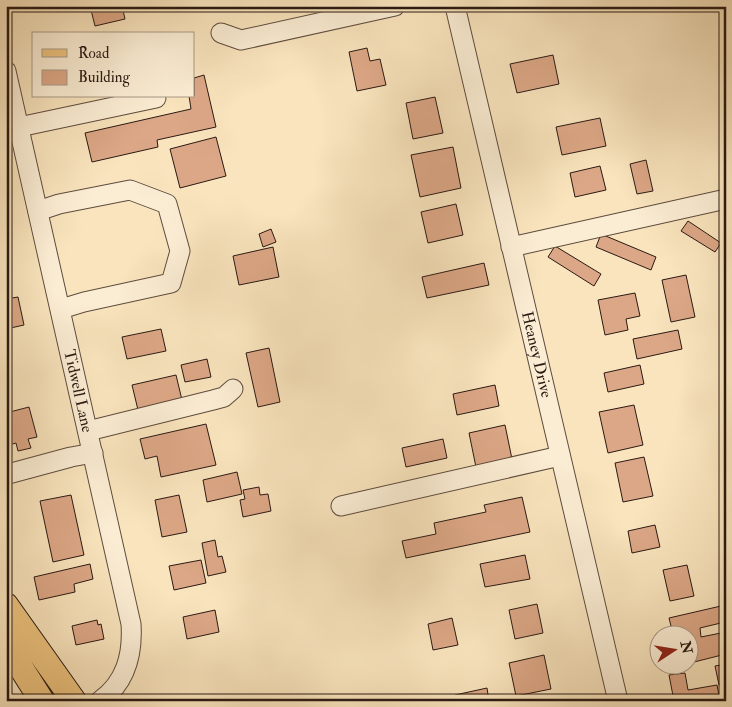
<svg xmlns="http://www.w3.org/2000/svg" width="732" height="707" font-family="'IM FELL Double Pica',serif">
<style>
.building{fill:#dca786;stroke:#2a1a13}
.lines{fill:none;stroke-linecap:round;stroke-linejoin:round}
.minor-casing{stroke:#5e4c3e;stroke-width:21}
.major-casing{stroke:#2a1a13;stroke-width:26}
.minor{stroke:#fbedd4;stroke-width:19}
.major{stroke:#ecc27e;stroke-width:24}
.labels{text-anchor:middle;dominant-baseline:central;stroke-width:5;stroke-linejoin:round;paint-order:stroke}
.street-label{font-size:16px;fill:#2a1a13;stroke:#fbedd4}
</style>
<rect width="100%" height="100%" fill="#f9e4bd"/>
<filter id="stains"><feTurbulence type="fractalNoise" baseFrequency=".004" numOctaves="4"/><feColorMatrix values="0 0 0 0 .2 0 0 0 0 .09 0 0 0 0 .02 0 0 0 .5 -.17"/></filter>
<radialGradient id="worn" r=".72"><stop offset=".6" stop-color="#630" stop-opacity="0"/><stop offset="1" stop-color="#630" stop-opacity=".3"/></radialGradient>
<path class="building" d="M90 6H122L125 19 95 26Z
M367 48 370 61 380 59 386 85 357 91 349 52Z
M553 55 559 84 517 93 510 64Z
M204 75 216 127 157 140 158 147 92 162 85 133 191 109 189 96H194V78Z
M435 97 443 133 413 139 406 103Z
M600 118 606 146 562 155 556 127Z
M216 137 226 176 180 188 170 149Z
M453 147 461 188 420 197 411 155Z
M646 160 653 191 637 194 630 164Z
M600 166 606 190 575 197 570 173Z
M456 204 463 235 428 243 421 212Z
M688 221 721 243 715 252 681 231Z
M271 229 276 242 263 247 259 234Z
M601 234 656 257 651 270 596 247Z
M555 246 601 274 594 286 548 257Z
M273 247 279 277 239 285 233 256Z
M484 263 489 285 427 298 422 277Z
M686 275 695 317 671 322 662 280Z
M635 293 640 316 626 319 628 330 605 335 598 300Z
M18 297 24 325 6 329V299Z
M161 329 166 351 127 359 122 337Z
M678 330 682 349 637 359 633 339Z
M269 348 280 402 258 407 246 353Z
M207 359 211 377 185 382 181 365Z
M640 365 644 384 608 392 604 373Z
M176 375 182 400 138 410 132 385Z
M495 385 499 406 457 415 453 394Z
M634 405 643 445 608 453 599 412Z
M29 407 37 437 28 439 31 448 18 451 16 443 6 446V413Z
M206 424 216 465 161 477 157 456 145 459 140 439Z
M505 425 513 464 477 472 469 433Z
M443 439 447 458 406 467 402 448Z
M644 457 653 496 623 502 615 463Z
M237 472 242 494 207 502 203 480Z
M259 487 260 495 268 494 271 511 243 517 240 500 245 499 243 490Z
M71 495 84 555 53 562 40 501Z
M179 495 187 532 162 537 155 500Z
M522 497 530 532 406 558 402 541 436 534 434 523 486 512 484 505Z
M655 525 660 547 632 553 628 531Z
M215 540 218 557 222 556 226 572 208 576 202 543Z
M525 555 530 579 485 587 480 564Z
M201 560 206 583 174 590 169 566Z
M90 564 93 579 74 584 75 592 39 600 34 577Z
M687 565 694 596 670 601 663 570Z
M537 604 543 633 515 639 509 610Z
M721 606 725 622 700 628 701 637 726 632V654L690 663V634H673L669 618Z
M215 610 219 632 187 639 183 617Z
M452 618 458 645 433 650 428 624Z
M97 620 98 625 101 624 104 639 76 645 72 626Z
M544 655 551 689 516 696 509 663Z
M726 664V683L719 685 715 666Z
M685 673 688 690 717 685 720 701H674L669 675Z
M487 688 489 701H456L455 695Z"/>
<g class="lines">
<g class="minor-casing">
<g id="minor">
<path id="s1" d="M455 6 618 701"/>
<path d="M221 33 241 40 395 6"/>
<path id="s2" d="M6 71 131 624C133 655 126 682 100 701"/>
<path d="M19 127 156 98"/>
<path d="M38 211 59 204 130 190 167 204 180 251 171 283 84 302 61 309"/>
<path d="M511 247 726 199"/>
<path d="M88 431 213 400 224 397 233 389"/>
<path d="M8 474 71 457 93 453"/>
<path d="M341 506 560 456"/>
</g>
</g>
<g class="major-casing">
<path id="major" d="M6 605 74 701
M6 644 42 701"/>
</g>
<use href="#minor" class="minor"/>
<use href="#major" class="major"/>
</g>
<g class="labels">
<g class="street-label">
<text stroke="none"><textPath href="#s1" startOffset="358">Heaney Drive</textPath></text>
<text stroke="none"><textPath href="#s2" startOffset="328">Tidwell Lane</textPath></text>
</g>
</g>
<rect width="732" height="707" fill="none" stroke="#f9e4bd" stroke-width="25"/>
<rect x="8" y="8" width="717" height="692" fill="none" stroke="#2a1a13" stroke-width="2.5"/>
<rect x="12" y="12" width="707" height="682" fill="none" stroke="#2a1a13"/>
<rect x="32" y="32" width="162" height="65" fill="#fbedd4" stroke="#a79987"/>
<rect x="42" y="49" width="25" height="8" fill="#ecc27e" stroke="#a79987"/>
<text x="78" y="58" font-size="15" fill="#2a1a13">Road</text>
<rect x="42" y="70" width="25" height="15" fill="#dca786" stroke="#a79987"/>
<text x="78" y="82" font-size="15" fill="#2a1a13">Building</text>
<g transform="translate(674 650) rotate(78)"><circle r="24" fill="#fbedd4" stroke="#a79987"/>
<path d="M0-4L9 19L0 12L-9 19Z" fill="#8f2418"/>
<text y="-8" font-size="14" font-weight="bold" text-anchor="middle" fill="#2a1a13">N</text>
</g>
<rect width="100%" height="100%" filter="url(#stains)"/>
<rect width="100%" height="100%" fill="url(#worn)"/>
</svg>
